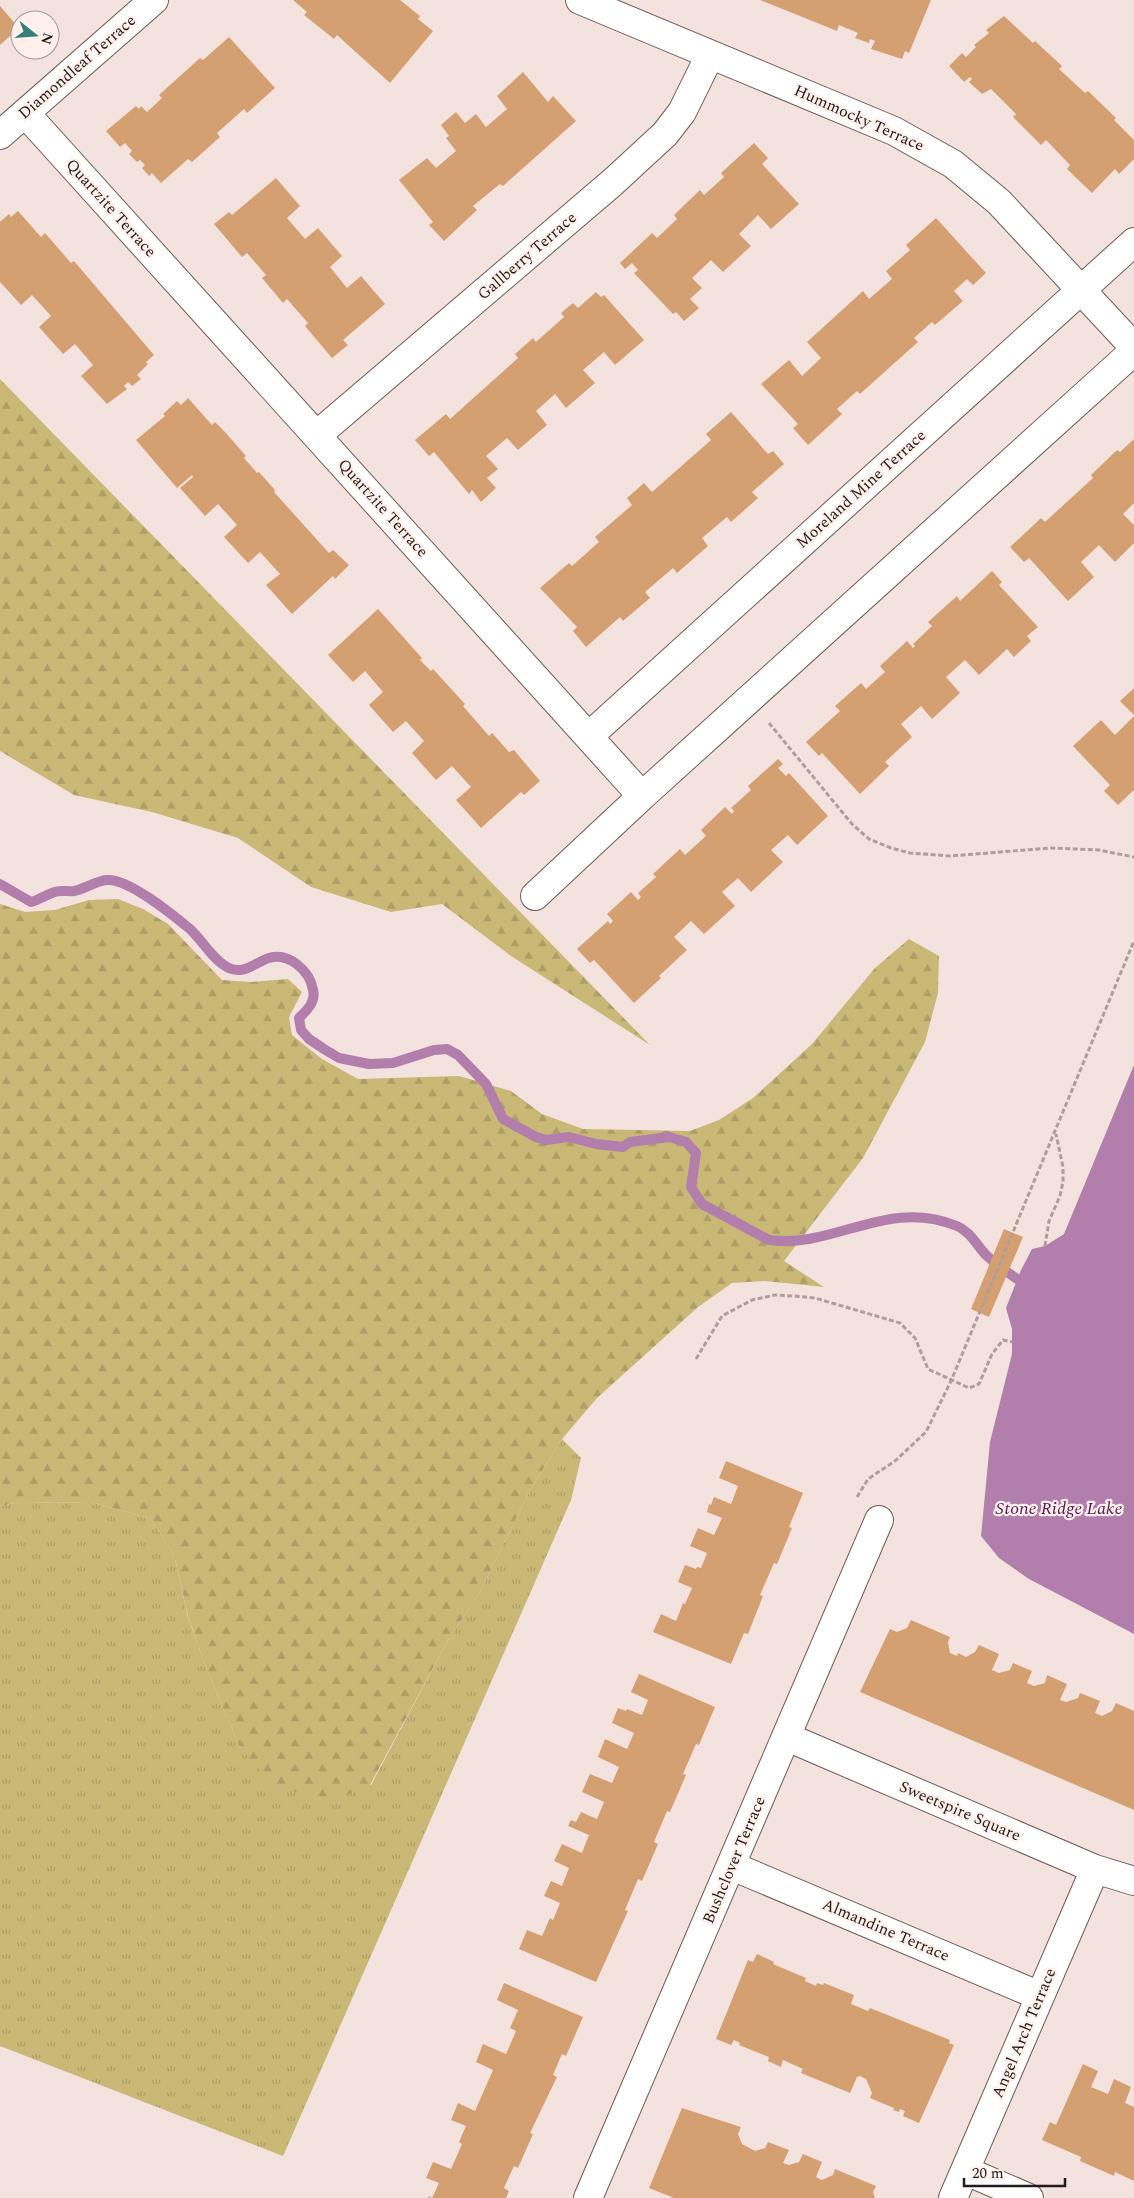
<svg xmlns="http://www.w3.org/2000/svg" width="1134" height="2198" font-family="Spectral,serif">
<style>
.grass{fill:url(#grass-tufts)}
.forest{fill:url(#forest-firs)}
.water{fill:#b27eac}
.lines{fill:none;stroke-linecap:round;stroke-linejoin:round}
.stream{stroke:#b27eac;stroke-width:10}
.building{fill:#d5a071}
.street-casing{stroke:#6b5b57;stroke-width:30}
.path{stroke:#ad9f9b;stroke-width:3;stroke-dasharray:5 2.5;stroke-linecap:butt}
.street{stroke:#fff;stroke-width:28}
.labels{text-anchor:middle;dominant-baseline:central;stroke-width:4.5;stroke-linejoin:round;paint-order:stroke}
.street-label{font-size:16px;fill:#211b19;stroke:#fff0ec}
.water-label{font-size:18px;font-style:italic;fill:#571853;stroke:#fff0ec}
</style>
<defs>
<pattern id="grass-tufts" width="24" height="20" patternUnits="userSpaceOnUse" patternTransform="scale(1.25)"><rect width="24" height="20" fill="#cab877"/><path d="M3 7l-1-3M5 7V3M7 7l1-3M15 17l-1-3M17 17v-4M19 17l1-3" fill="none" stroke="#ad9e66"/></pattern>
<pattern id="forest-firs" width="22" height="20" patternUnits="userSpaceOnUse" patternTransform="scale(1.25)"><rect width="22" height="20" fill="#cab877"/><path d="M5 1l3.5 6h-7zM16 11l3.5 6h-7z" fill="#ad9e66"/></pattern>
</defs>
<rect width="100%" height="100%" fill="#f4e2de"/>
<path class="grass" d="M562 1439 581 1458 571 1500 283 2156 0 2046V1506L20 1502 95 1503 151 1519 174 1555 188 1617 205 1665 240 1748 371 1785 447 1642 479 1594 530 1490Z"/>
<path class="forest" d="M0 379 650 1045 511 956 442 904 391 912 311 887 238 838 152 812 74 795 0 751Z
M118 899 143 909 168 924 222 980 251 982 288 979 302 992 289 1017 292 1035 322 1059 358 1079 459 1076 511 1091 542 1114 583 1129 690 1131 719 1120 753 1098 812 1044 875 968 909 939 939 956 938 993 925 1042 863 1158 784 1261 824 1287 765 1281 732 1283 698 1307 597 1398 562 1439 530 1490 479 1594 447 1642 370 1785 329 1802 273 1785 240 1748 205 1665 188 1616 174 1555 151 1519 95 1503 20 1502 0 1506V904L25 912 55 910 89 900Z"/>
<path class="water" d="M1134 1065V1634L1029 1579 999 1558 981 1536 990 1442 1012 1354V1329L1006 1308 1021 1270 1032 1249 1045 1246 1064 1234Z"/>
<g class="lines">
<path class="stream" d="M0 884 31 902C39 900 44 896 52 893 59 889 67 892 74 891 85 889 95 881 107 880 128 878 173 915 190 929 202 940 213 960 227 967 243 976 254 963 269 958 289 952 310 971 313 990 316 1002 307 1010 299 1018L301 1030 309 1039 324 1049 339 1058 369 1064 393 1063 434 1050 447 1049 458 1055 486 1084 503 1119 536 1137 546 1140 569 1137 596 1144 623 1147 630 1142 669 1137 686 1142 696 1153 691 1187 702 1204 769 1240C835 1249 887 1197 957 1226 971 1232 977 1246 987 1256 996 1264 1007 1272 1017 1279"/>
</g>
<path class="building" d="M293 0H400L420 16 418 19 433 31 390 83 337 35 334 39 304 15 307 12Z
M760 0H931L909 53 905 51 902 59 871 49 875 41 870 39 869 43 855 38 858 33 839 25 837 31Z
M0 6 19 28 0 45Z
M1004 16 1033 43 1035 41 1062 66 1059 69 1085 93 1088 91 1116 118 1114 120 1134 140V159L1119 174 1115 169 1092 193 1067 169 1070 165 1046 140 1041 145 1013 117 1016 114 991 89 982 94 969 82 972 79 970 77 964 82 949 66 962 53 966 57 976 47 974 45 989 33 986 30Z
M229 37 275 88 247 113 244 109 217 133 220 137 192 162 188 159 161 183 152 173 149 176 142 168 145 165 140 160 137 162 129 154 132 151 125 143 120 147 106 131 136 106 139 109 141 106 147 112 162 98 159 95 200 58 203 60Z
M523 72 548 102 553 96 576 121 503 186 500 184 473 206 477 210 444 241 429 225 433 222 399 180 427 158 436 168 456 151 446 138 449 136 441 125 456 112 465 123 476 114 486 127 507 109 497 96Z
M754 143 768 158 762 164 799 204 771 229 758 215 739 234 751 246 723 272 711 260 692 278 702 288 690 299 699 308 684 321 676 312 673 314 634 273 638 270 632 263 625 269 620 263 652 233 657 238 677 219 674 215 700 190 704 195 724 177 721 173Z
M276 178 300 206 287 218 305 239 318 228 342 256 330 267 347 288 361 276 385 304 343 340 348 345 332 358 305 326 308 323 287 299 283 303 262 278 266 275 247 253 242 257 214 224 229 212 232 215Z
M18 211 41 237 45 233 71 263 74 261 154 355 146 362 148 364 137 375 141 379 132 386 128 382 124 386 127 389 107 404 81 376 93 365 75 344 63 354 39 327 51 316 32 295 21 305 0 282V222L9 214 11 217Z
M936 218 986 273 973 285 967 279 954 291 963 301 935 325 932 322 914 338 918 342 860 394 857 391 837 409 842 414 808 445 793 428 798 424 761 384 789 360 802 376 821 358 807 342 863 291 869 299 892 279 886 271 910 250 906 245Z
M596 292 601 297 604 295 644 340 615 365 604 352 583 370 595 383 566 408 555 394 536 411 547 425 518 450 507 438 486 456 498 469 487 478 496 488 481 502 472 490 469 494 434 452 429 456 415 440 446 414 450 419 518 358 515 354 533 338 536 342 564 317 561 313 573 303 578 308Z
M188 398 212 425 215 422 225 432 246 456 244 458 257 473 259 472 275 490 274 492 329 553 333 550 349 565 335 579 333 576 292 614 266 585 280 574 260 552 248 563 224 537 237 525 218 504 205 516 180 488 193 477 192 475 177 488 136 440 165 416 163 414 177 401 181 405Z
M731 412 768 454 773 451 784 464 752 492 758 498 731 522 727 517 702 538 708 546 677 573 673 568 645 592 650 598 623 621 620 617 586 647 573 631 577 627 540 588 569 563 572 566 599 542 595 537 632 505 627 498 644 483 652 492 711 440 706 434Z
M1134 439V503L1123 514 1134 525V543L1115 562 1099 545 1081 562 1094 577 1068 601 1029 558 1024 562 1010 547 1041 518 1045 522 1093 478 1091 475 1117 450 1120 452Z
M992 571 1002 582 999 585 1038 627 1027 636 1031 641 1014 657 1007 649 979 675 965 660 946 677 960 693 932 719 921 706 901 724 912 737 885 762 889 766 860 794 822 753 819 756 806 742 840 711 835 706 861 683 866 689 885 672 880 666 907 641 913 648 915 646 913 644 932 626 928 622 957 596 960 601Z
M378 609 422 658 420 660 431 671 433 669 465 704 463 706 489 736 492 733 509 752 514 750 540 781 524 795 521 792 481 828 456 800 471 787 452 766 436 780 412 753 424 741 406 721 393 732 369 705 383 692 365 671 353 682 328 655Z
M1134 688V715L1120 701Z
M1134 716V790L1118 805 1104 791 1110 785 1073 746 1101 720 1115 735Z
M778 759 783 764 778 768 786 776 789 773 828 816 797 845 788 835 771 850 783 862 751 892 738 878 722 892 735 906 704 934 691 921 674 937 687 950 659 976 661 978 634 1003 594 960 590 963 577 949 608 921 610 924 613 921 607 914 631 892 638 900 641 897 638 893 656 877 653 874 680 849 685 855 706 836 701 830 725 807 732 814 734 811 731 808 751 790 748 786Z
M1004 1229 1023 1237 989 1317 971 1309Z
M726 1461 803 1493 789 1527 792 1528 777 1564 774 1563 760 1595 763 1596 748 1634 744 1633 731 1664 653 1632 661 1614 676 1621 683 1603 685 1604 692 1588 678 1582 685 1565 696 1569 697 1567 701 1568 707 1553 690 1546 698 1528 714 1535 722 1518 707 1512 709 1504 711 1505 714 1497 731 1504 738 1486 719 1478Z
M911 1620 950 1637 948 1642 950 1653 957 1656 958 1653 966 1657 975 1652 979 1645 999 1654 992 1670 999 1673 1010 1670 1013 1663 1032 1671 1027 1683 1034 1686 1045 1683 1047 1675 1067 1684 1060 1700 1066 1702 1078 1698 1080 1693 1100 1701 1095 1713 1102 1716 1112 1711 1116 1703 1134 1711V1810L860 1692 890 1629 897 1632 907 1628Z
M639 1674 715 1707 699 1745 696 1744 683 1774 686 1775 670 1812 667 1811 654 1842 658 1844 642 1881 638 1879 625 1910 628 1911 596 1982 519 1949 527 1930 542 1936 550 1918 553 1920 560 1903 544 1896 551 1881 562 1886 569 1868 554 1861 562 1844 582 1853 589 1835 568 1826 571 1820 576 1822 581 1812 597 1819 604 1802 582 1792 590 1774 612 1783 619 1767 598 1757 605 1739 627 1749 634 1733 612 1723 618 1708 626 1711 627 1709 642 1715 648 1700 631 1692Z
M757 1954 774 1962 773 1964 806 1978 805 1981 816 1986 817 1983 823 1985 824 1983 854 1995 851 2004 868 2011 870 2008 950 2040 949 2043 954 2045 919 2123 903 2116 905 2111 900 2109 899 2112 893 2110 894 2108 870 2098 872 2093 866 2079 860 2076 857 2077 850 2093 801 2073 803 2069 783 2060 781 2067 768 2061 769 2057 739 2045 740 2043 734 2040 731 2045 716 2039 748 1960 753 1962Z
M504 1983 583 2017 566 2056 562 2054 553 2075 557 2077 530 2133 533 2134 518 2168 514 2166 504 2188 509 2191 506 2198H428L429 2196 432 2198 439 2183 426 2178 433 2162 451 2169 462 2144 459 2142 466 2126 451 2120 458 2103 475 2111 493 2070 476 2062 483 2044 506 2054 516 2031 510 2028 518 2010 497 2000Z
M1083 2064 1098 2071 1091 2087 1108 2094 1114 2079 1131 2087 1125 2103 1134 2107V2181L1115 2172 1114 2176 1080 2161 1081 2157 1042 2140 1050 2122 1056 2125Z
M682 2108 741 2127 738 2134 742 2144 755 2151 765 2148 768 2142 789 2150 783 2163 789 2165 799 2162 803 2154 822 2162 816 2177 822 2180 833 2175 835 2169 876 2186 873 2192 875 2198H674L649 2188Z"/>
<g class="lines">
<g class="street-casing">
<path id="street" d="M580 0 894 131 953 164 999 202 1134 347
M25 113 642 796 535 896
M0 135 154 0
M317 435 613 182 665 134 682 112 710 55
M589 736 1134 242
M642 796 1134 351
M787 1737 1095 1869 1134 1881
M732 1866 1040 1996
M966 2171 1029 2198
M588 2198 879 1520
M953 2198 1095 1869"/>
</g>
<path class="path" d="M769 723 852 824 869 839 891 848 910 853 950 856 1051 848 1099 850 1134 857
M1045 1246 1049 1221 1060 1196 1063 1182V1167L1056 1134
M696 1359 722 1316 752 1300 775 1295 794 1296 815 1298 900 1323 915 1338 928 1369 969 1388 979 1384 992 1354 1003 1340 1012 1342
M857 1497 868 1479 895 1461 926 1432 951 1381 1134 941"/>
<use href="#street" class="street"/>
</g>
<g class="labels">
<g class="street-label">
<text transform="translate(77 67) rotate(-41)">Diamondleaf Terrace</text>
<text transform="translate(859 118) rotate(24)">Hummocky Terrace</text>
<text transform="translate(111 208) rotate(48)">Quartzite Terrace</text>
<text transform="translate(527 256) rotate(-41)">Gallberry Terrace</text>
<text transform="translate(861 489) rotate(-42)">Moreland Mine Terrace</text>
<text transform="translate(383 508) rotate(48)">Quartzite Terrace</text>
<text transform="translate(960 1811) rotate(23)">Sweetspire Square</text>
<text transform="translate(734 1860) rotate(-67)">Bushclover Terrace</text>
<text transform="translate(886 1930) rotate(23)">Almandine Terrace</text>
<text transform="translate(1024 2033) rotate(-67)">Angel Arch Terrace</text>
</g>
<g class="water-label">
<text x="1059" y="1508">Stone Ridge Lake</text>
</g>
</g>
<g transform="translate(35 35) rotate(107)"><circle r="24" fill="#fff0ec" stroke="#a69b98"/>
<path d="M0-4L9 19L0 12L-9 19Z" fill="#377e77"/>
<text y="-8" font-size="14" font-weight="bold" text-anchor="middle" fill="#211b19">N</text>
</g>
<path d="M964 2178v8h101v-8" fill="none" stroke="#211b19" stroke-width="2.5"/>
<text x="972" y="2178" font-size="15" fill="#211b19" stroke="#fff0ec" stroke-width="4" paint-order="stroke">20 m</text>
</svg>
